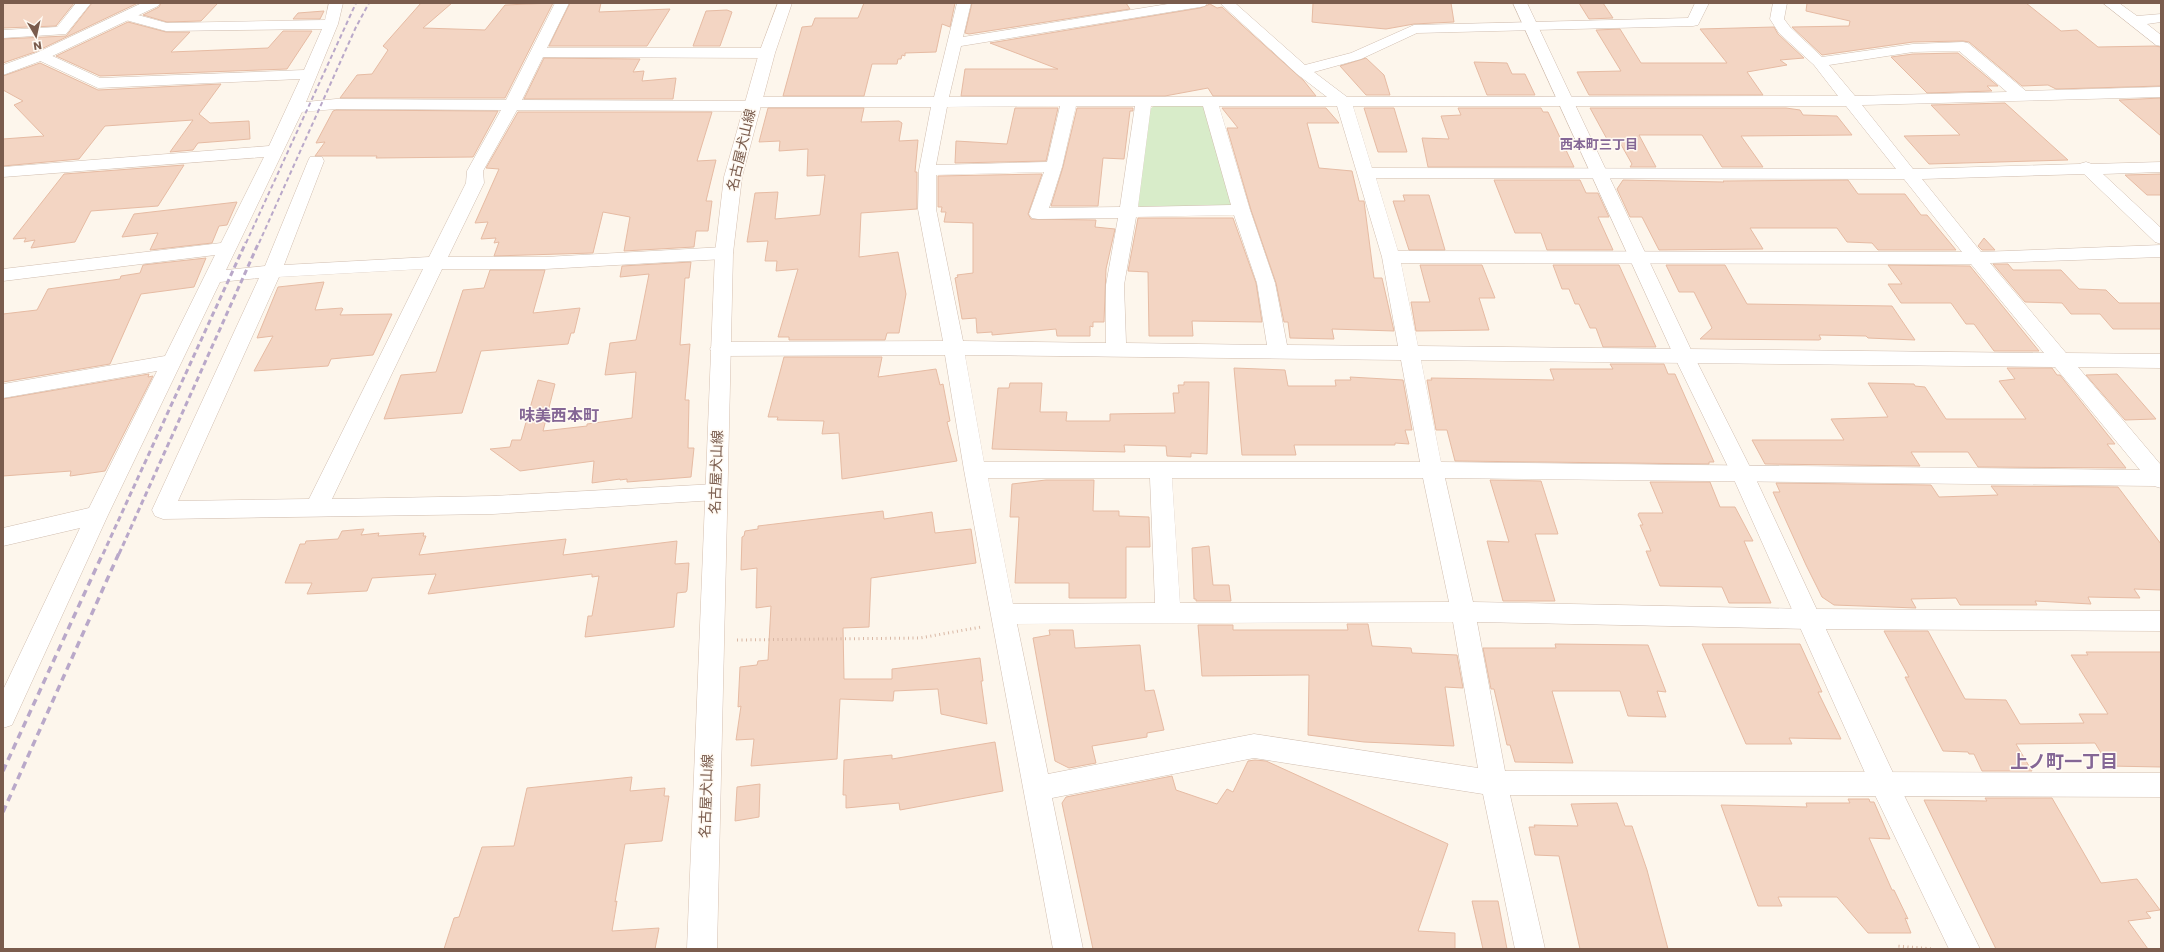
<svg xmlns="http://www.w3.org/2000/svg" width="2164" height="952" font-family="Poppins,'Noto Sans JP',sans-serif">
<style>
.green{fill:#d8ecc9}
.building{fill:#f3d5c3;stroke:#e6bba3}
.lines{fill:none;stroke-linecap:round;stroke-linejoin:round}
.minor-casing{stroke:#d1beb0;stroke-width:1}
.tertiary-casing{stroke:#d1beb0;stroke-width:1}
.secondary-casing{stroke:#d6c0b0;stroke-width:1}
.path{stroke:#d9b8a5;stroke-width:3;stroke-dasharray:1 3.5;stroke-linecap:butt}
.minor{fill:#fff;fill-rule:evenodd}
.tertiary{fill:#fff;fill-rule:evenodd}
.secondary{fill:#fff;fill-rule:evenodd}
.rail-far2{stroke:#b9a8c9;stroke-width:2;stroke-dasharray:4.5 3;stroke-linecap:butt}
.rail-far1{stroke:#b9a8c9;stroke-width:3;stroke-dasharray:5.5 3.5;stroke-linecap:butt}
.rail{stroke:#b9a8c9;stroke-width:3.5;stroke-dasharray:7 5;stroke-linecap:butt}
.labels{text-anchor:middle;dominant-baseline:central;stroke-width:3;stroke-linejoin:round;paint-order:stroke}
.far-neighbourhood-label{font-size:13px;font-weight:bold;fill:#846695;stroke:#fffaf3}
.street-label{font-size:14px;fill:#7a5c4d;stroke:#fffaf3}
.quarter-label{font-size:16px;font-weight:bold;fill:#846695;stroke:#fffaf3}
.near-neighbourhood-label{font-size:18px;font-weight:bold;fill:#846695;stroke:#fffaf3}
</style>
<rect width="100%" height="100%" fill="#fdf6ec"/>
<path class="green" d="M1155 105H1199L1208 109 1234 204 1229 208 1144 209 1137 205 1150 109Z"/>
<path class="building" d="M3 3H74L56 26 3 28Z
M92 3H138L35 52 3 63V39L66 36Z
M161 3H218L201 21 167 22 143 15 159 7Z
M421 3H452L423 28 485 30 505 5 553 3 505 98H340L357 75 372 74 388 50 383 46Z
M570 3H601L599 12 670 9 647 46H549Z
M864 3H955L950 27 942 24 936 52 905 53V56L902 55 901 59H898L897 64H872L864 96H783L802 27 812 26 815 18H858Z
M972 3H1126L1130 9 969 34 965 33Z
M1313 3H1451L1454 22 1414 24 1386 29 1321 23 1312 22Z
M1579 3H1603L1613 18 1589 19Z
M1807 3H2026L2061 31 2077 30 2098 47 2155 46 2161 47V86L2056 89 2048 85 2022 86 1969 42 1963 41 1913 42 1822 55 1792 27 1849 26 1850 21 1806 11Z
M1210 4 1217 8 1222 7 1304 81 1316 96H1213L1208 88 1165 96H961L965 69H1058L990 43 1200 8Z
M727 10 732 12 720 46H693L706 11Z
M324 11 320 19H293L298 13Z
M128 22 166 32H190L171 52 268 48 283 31H312L287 69 100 76 56 56Z
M1774 27 1778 34 1804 58 1780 60 1787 65 1747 72 1763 95H1589L1577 72 1621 71 1596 30 1620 29 1641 63H1727L1700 29Z
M1958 53 1998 86H1987L1992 91 1927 93 1891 57 1913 54Z
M544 58 640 59 633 72 644 71 642 81 676 78 673 99H524Z
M1366 58 1384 75 1390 95H1366L1340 66Z
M1474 62 1507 63 1512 74H1525L1535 95H1487Z
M40 63 98 90 221 84 199 114 210 123 249 121 250 139 198 143 193 150 170 152 193 120 105 126 79 159 3 166V139L44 136 14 105 23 101 3 90V76Z
M2161 98V136L2119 100Z
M2005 103 2068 160 1929 164 1904 136 1960 135 1931 105Z
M768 108H864L861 122 899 121 902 123 899 141 918 140 915 172H917V209L861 213 859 257 898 252 906 294 899 333H887L885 340H789V337H778L798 269 776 271 777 261H765L768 241 747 242 755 193 778 192 775 219 820 215 825 175 807 176 808 149 779 151 780 141 759 142Z
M1015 108H1058L1046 161 955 163 956 141 1007 144Z
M1077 108H1133V111H1130L1124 159 1103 158 1098 206H1051L1063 167Z
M1222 108H1326L1339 123H1307L1319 168 1352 171 1359 201H1364L1374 278H1382L1394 331 1332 329 1334 339 1290 338 1288 322H1284L1276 283 1251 210 1227 128H1238Z
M1364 108H1394L1407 152H1378Z
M1458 108H1541L1543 112H1548L1574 167H1428L1422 138 1449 139 1441 116 1461 115Z
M1590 108H1786L1800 110 1803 115 1837 116 1852 135 1741 136 1763 167H1722L1702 135H1639L1656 167H1630L1632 164 1619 141H1608Z
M333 111 336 110 498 111 473 157 376 158 377 156H315L325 142 316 143Z
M518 112H712L697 161 716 160 706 201H712L708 231H696L694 247 624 251 630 217 603 212 593 253 494 256 499 242 494 243 496 238 481 239 488 222 475 223 499 169 486 168Z
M184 165 158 206 91 211 75 242 31 248 35 240 24 242 26 238 13 239 64 174Z
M1042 174 1028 214 1031 219 1096 220 1095 227 1115 229 1106 269 1104 322H1093V327L1090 326V336H1057L1056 329 992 335V332L977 333 976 318 962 319 955 278 958 277 957 275 973 273V223L944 222 946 212H941L942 207H938V176Z
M2161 174V195H2147L2125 175Z
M1494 180H1580L1586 193H1598L1609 217H1598L1613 250H1547L1541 233H1515Z
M1623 180 1724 182 1723 181 1848 180 1858 194H1905L1921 215H1927L1956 250H1878L1872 243 1847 242 1837 228H1750L1763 249 1659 250 1642 217H1630L1617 189Z
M1403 195H1429L1445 250H1409L1393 201H1405Z
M237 202 227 225 219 226 212 243 150 250 158 233 122 237 134 214Z
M1138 218H1233L1256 283 1262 322 1192 321 1193 336H1149L1148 272 1128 271Z
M1984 238 1995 250H1982L1978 246Z
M206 258 194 287 141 294 110 364 3 382V314L37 310 48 289 120 279 121 276 140 273 143 265Z
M691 262 689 278H685L680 345 690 344 685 400H689L688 448H694L691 477 627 482V479L620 480V479L592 483 594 461 520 471 490 449 510 447 512 440H521L538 380 555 384 543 431 587 426V424L632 418 636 372 605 375 610 343 636 340 649 274 620 277 622 266Z
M1993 264H2008L2013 270H2061L2079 289 2106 290 2119 303H2161V329H2113L2100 314H2071L2062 303 2025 302Z
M1420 265H1482L1495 298H1479L1489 330 1416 331 1411 302H1430Z
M1553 265H1619L1656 347H1603L1596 328H1590L1579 304H1575L1569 289H1562Z
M1666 265H1725L1747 304 1892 306 1915 340 1868 338 1866 336 1819 335 1821 339 1819 340 1700 339 1712 328 1694 292H1679Z
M1888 265 1970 266 2039 351H1994L1974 324H1966L1951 303H1901L1888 284H1902Z
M490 270H545L533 313 580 308 574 333H571L568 344 481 351 462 413 384 419 401 375 436 372 463 290 484 288Z
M324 282 315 310 342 308 343 309 340 315 392 314 373 355 331 359 328 366 254 371 273 336 257 338 278 287Z
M784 357H882L878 377 936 369 940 385 943 384 950 421 947 422 957 461 842 479 839 433 822 434 824 421 777 420 778 417H768Z
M1610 364H1664L1668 374H1675L1714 462H1709V464L1455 461 1447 430H1436L1427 380H1432L1431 378 1554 380 1550 369H1613Z
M1234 368 1285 370 1288 386H1336L1335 380H1351L1350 377 1403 380 1412 430H1405L1409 444 1395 443V445H1294L1296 455H1242Z
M2007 368H2052L2057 375H2060L2115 444H2107L2126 468 1978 467 1968 452H1911L1920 466 1765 464 1752 440H1844L1831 419 1888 417 1868 383 1914 384 1915 386 1925 387 1946 419H2026L1999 381 2015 379Z
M149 374 148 377 153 376 105 471 70 476 71 471 3 476V399Z
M2117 374 2156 419 2125 420 2086 375Z
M1184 382H1209L1207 454 1191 453V457L1167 456 1166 446 1124 445 1125 452 992 449 998 388H1009L1010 383H1042L1040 412H1067L1066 421H1110V414L1175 413 1173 393H1179L1178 385H1184Z
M1046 480H1094L1093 511H1119V516L1149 517 1150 547H1126V598H1069V583H1015L1019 517H1010L1012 484Z
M1490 480 1541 481 1558 534H1535L1555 601H1503L1487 541 1509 542Z
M1650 482H1710L1720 507H1735L1753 541H1744L1771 603H1729L1722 587 1660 586 1646 551H1651L1640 525H1643L1638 515 1639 513H1663Z
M1776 483 1931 485 1939 497 1998 495 1991 486 2118 487 2161 544V590L2134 589 2140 598 2088 597 2091 604 2035 601 2037 605H1960L1956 598 1911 599 1916 608 1834 605 1822 597 1806 565 1773 492H1780Z
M883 511 884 519 932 512 935 533 971 529 976 563 871 578 869 627 843 628 844 679H892V669L980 658 983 681H981L987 724 941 714 938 689 894 691 893 701 840 699 837 759 751 766 754 739 736 740 741 706 738 707 740 667 757 665 758 661 768 660 771 606 756 608 757 568 741 570 742 537 744 536 745 531 758 529V526Z
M364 529 361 535 379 533 378 536 424 533 423 536H426L419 555 566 539 563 555 677 541 675 564 689 563 687 590 686 592 677 593 674 627 585 637 588 616H592L599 576 592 577V574L428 594 436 574 372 578 367 591 307 594 312 583H285L300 544H305L306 541 338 539 342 531Z
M1209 546 1213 585H1229L1231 601H1196V599H1194L1192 548Z
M1347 624H1368L1372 646 1411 648 1412 653 1457 655 1463 688 1445 687 1454 746 1364 742 1308 735 1309 675 1202 676 1198 625H1233V630H1348Z
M1049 630H1073L1075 648 1140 645 1145 691 1154 690 1164 730 1147 733V737L1092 746 1096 763 1069 768 1055 761 1033 638 1050 635Z
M1884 631H1928L1965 699 2006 700 2020 724 2084 723 2079 714H2108L2071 655H2088L2086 652H2161V767L2109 766 2095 743 2016 744 2032 771H1982L1974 754H1969L1968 752 1943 751 1905 677H1909Z
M1555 644 1648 645 1666 692 1657 691 1666 717 1628 716 1620 691H1552L1573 763 1515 762 1510 745H1507L1494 689H1491L1483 648H1556Z
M1702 644H1800L1822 692H1818L1841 739 1789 738 1792 744H1746Z
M995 742 1003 791 900 810 899 803 846 808V795H843L844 760 892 755V759Z
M1255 760 1266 761 1448 844 1418 931 1455 933V949H1093L1062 803 1066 797 1172 776 1176 790 1217 804 1227 789 1233 792 1248 761Z
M632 777 630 791 665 788 664 796H669L662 841 625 844 615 902 617 901 612 931 659 928 655 949H444L454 918 459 917 482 847 514 846 527 788Z
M760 784 759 817 735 821 737 787Z
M1985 798H2052L2101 883 2137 879 2160 910 2146 912 2151 918 2128 921 2148 949H1996L1924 800 1987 801Z
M1848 799H1869L1870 802H1874L1890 839 1869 838 1892 890H1894L1908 919 1905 918 1911 933H1868L1837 897H1778L1782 906H1758L1721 805 1807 807 1806 803H1850Z
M1617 803 1625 826H1632L1647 870 1668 949H1580L1559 856 1535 855 1529 827H1535L1534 825 1578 826 1571 804Z
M1472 901H1498L1507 949H1483Z"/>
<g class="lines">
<g class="minor-casing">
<path id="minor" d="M76 3H91L66 34 3 38V30L57 27Z
M329 3H343L338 24 306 102 336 99 506 100 555 3H569L547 48H767L772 50 775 53 772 56 767 58 543 57 522 100 745 101 752 97H934L957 3H971L963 37 1174 3H1207L1205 6 1200 7 961 46 949 97H1327L1297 74 1220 3H1235L1305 65 1351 53 1414 25 1688 18 1695 3H1709L1698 25 1693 26 1417 33 1361 59 1314 72 1347 97 1838 96 1814 65 1779 33 1770 19 1773 3H1787L1784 19 1790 27 1822 57 1913 44 1963 42 1968 43 2026 91 2161 87V97L1862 105 1913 169 2079 164 2086 162 2092 164 2161 162V172L2103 174 2161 228V244L2155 242 2084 174 1922 179 1981 252 2161 245V257L1990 263 2066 353 2161 354V368L2078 367 2161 465V488L2154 486 1445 478 1473 602 1810 609 2161 611V631L1810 629 1477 622 1505 771 2161 773V797L1510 795 1545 949H1515L1483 794 1254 758 1052 798 1083 949H1053L964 470 945 355 720 356 713 354 710 349 713 344 720 342 943 341 918 209 919 170 931 107H758L751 111 517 110 483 171 484 183 448 257H545L724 247 730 249 733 253 730 257 724 259 545 269H442L332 499 493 496 716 484 724 486 727 492 724 498 716 500 493 514 163 519 155 516 152 510 259 278 220 282 108 515 12 725 3 728V690L80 528 3 546V528L89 508 157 371 3 398V384L165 356 215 255 3 281V269L221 243 264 157 3 177V167L269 146 300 79 98 88 36 59 33 56 36 53H46L100 78 304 70 322 29 166 31 122 19 120 16 122 13 127 12 167 23 325 20ZM1959 51 2007 92 1855 96 1829 65 1913 52ZM1060 106 1047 162 936 165 947 107ZM1076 106H1135L1120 207 1049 208 1062 167ZM1151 106H1203L1231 205 1138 207ZM1219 106H1337L1382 257 1398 346 1287 345 1275 283 1250 210ZM1353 106H1846L1896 169 1372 168ZM336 109 501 110 467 171 466 183 429 257 284 265 324 161 322 157H310L308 161 265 266 226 270 302 112ZM1044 172 1029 214 1032 218 1038 219 1118 218 1106 285V343L963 341 936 209V175ZM1376 178 1904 179 1962 252 1398 251ZM1234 215 1257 283 1267 345 1126 343 1124 285 1136 217ZM1401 263 1971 264 2044 353 1418 346ZM423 269 309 499 178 501 279 277ZM965 355 1401 360 1420 462H984ZM1421 360 2055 367 2140 470 1441 462ZM988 478H1150L1155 603 1013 604ZM1172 478H1423L1449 602 1180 603ZM1453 622 1478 768 1254 734 1048 774 1017 624Z"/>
</g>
<g class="tertiary-casing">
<path id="tertiary" d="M142 3H160L158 6 46 59 3 75V65L36 53Z
M1513 3H1527L1694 356 1754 475 1894 775 1980 949H1949L1874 793 1732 475 1674 356Z
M2103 3H2119L2137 16 2161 14V22L2147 24 2161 35V46L2156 45Z"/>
</g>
<g class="secondary-casing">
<path id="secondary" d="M778 3H792L775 53 742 177 733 253 717 949H687L715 253 724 177 759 53Z"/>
</g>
<path class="path" d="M737 640 920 638 981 627
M1897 949V946L1933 949"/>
<use href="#minor" class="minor"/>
<use href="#tertiary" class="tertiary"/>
<use href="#secondary" class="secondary"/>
<path class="rail-far2" d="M246 243 356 3
M259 243 356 27 369 3"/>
<path class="rail-far1" d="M103 554 246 242
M119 554 259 242"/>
<path class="rail" d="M3 771 103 553
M3 812 119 553"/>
</g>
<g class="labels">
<g class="far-neighbourhood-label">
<text x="1599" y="144">西本町三丁目</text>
</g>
<g class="street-label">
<text transform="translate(741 150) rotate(-77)">名古屋犬山線</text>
<text transform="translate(716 472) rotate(-88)">名古屋犬山線</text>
<text transform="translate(706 796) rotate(-88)">名古屋犬山線</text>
</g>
<g class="quarter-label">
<text x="559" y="415">味美西本町</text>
</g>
<g class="near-neighbourhood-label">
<text x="2064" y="761">上ノ町一丁目</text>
</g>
</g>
<rect width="2164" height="952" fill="none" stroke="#7a5c4d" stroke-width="8"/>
<g transform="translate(36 36) rotate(171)" stroke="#fffaf3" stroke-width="3" paint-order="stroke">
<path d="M0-3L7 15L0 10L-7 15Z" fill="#7a5c4d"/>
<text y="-6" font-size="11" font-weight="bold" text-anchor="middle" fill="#7a5c4d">N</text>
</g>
</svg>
